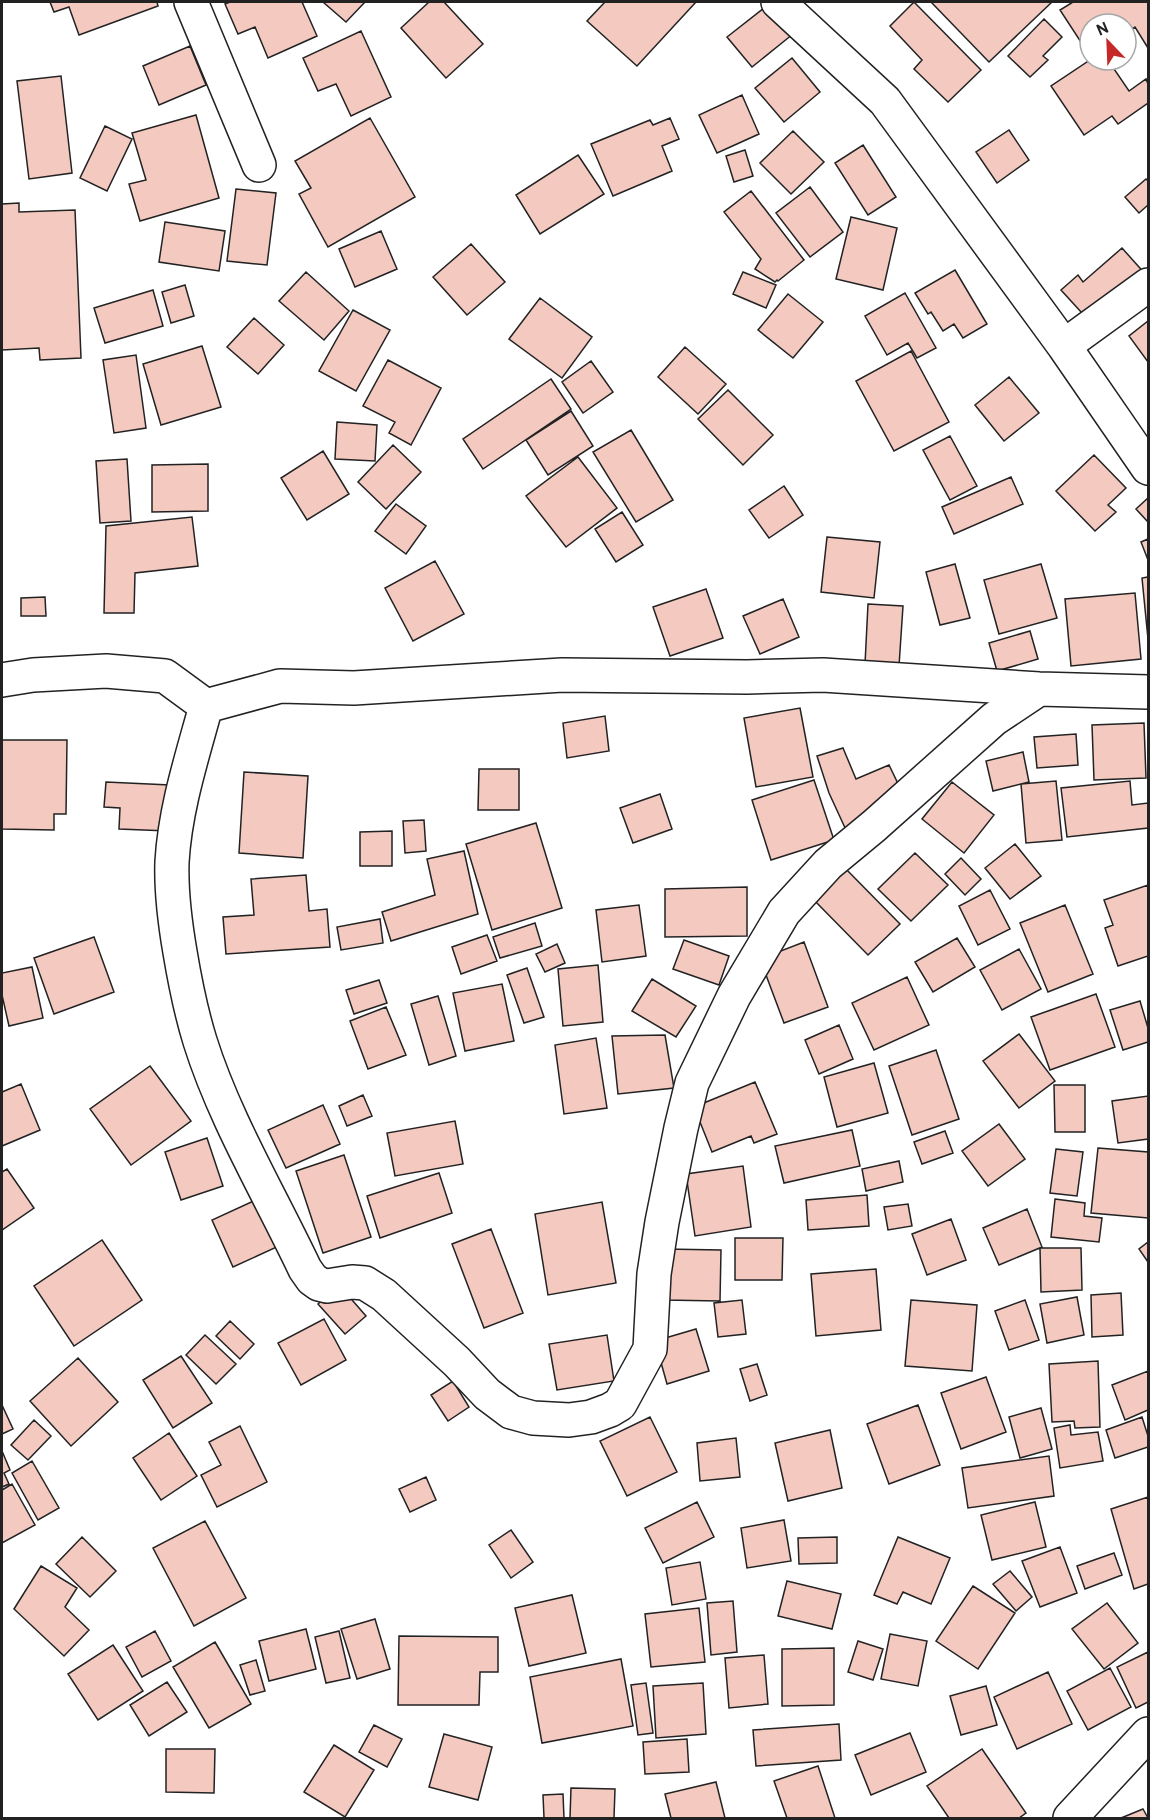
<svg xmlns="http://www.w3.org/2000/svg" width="1150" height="1820" font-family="Overpass,sans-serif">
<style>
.building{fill:#f3c9c0;stroke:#222;stroke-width:1.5}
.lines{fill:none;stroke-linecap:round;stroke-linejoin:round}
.minor-casing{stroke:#222;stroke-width:36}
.minor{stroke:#fff;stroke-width:33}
</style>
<rect width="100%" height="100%" fill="#fff"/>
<path class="building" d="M50 2H157L158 6 79 35 69 7 54 12Z
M230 2H302L317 36 268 58 255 27 238 34 225 4Z
M323 2H365L346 22Z
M429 2H444L483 44 446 78 401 28Z
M605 2H696L637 66 587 21Z
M914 2 981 70 948 102 914 69 922 60 890 26Z
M931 2H1052L989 62Z
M1073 2H1148V48L1135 27 1126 33V24H1090V56L1060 10Z
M769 4 793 34 752 67 727 37Z
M1044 19 1062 37 1043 56 1048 60 1030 77 1008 56Z
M361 31 391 97 351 116 336 84 318 91 303 58Z
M190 46 206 85 159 105 143 66Z
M792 58 820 92 784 122 755 88Z
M1090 60H1108L1129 91 1146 79 1148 84V103L1118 124 1112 116 1084 135 1051 86Z
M61 76 72 173 29 179 17 81Z
M742 95 759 134 717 153 699 115Z
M196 115 219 198 140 221 129 184 146 180 132 133Z
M370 118 415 197 328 247 299 194 311 188 295 161Z
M670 118 679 139 662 146 672 171 613 196 591 144 650 120 653 125Z
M105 126 132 139 107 191 80 178Z
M1009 130 1029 160 997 183 976 152Z
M793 131 824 162 791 194 760 163Z
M863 145 896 197 868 215 835 163Z
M745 150 753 176 734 182 726 156Z
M578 155 604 194 540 234 516 195Z
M1146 179 1148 181V205L1139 213 1125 197Z
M810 187 843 232 810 257 776 213Z
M236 189 276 193 267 265 227 261Z
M751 191 804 260 778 281 777 280 775 282 755 269 761 259 724 212Z
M19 203V212L75 210 81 358 40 360 39 348 2 350V204Z
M851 217 897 228 883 290 836 279Z
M165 222 225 231 219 271 159 262Z
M381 231 397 269 355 287 339 249Z
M471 244 505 282 467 315 433 277Z
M1122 248 1147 276 1092 324 1061 290 1078 275 1083 282Z
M955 270 987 324 963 338 954 324 943 331 931 312 928 314 915 293Z
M306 272 349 311 324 340 279 301Z
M743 272 776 285 766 308 733 294Z
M185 285 194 316 171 323 162 292Z
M153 290 163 326 105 343 94 308Z
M905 293 936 348 917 358 908 343 887 355 865 316Z
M788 294 823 322 793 358 758 330Z
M540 298 592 337 562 378 509 339Z
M353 310 390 330 356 391 319 371Z
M254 318 284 345 258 374 227 347Z
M1148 321V362L1129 336Z
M202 346 221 407 161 425 143 364Z
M685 347 726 384 698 414 658 377Z
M911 351 949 422 894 451 856 381Z
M136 355 146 428 114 433 103 360Z
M388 360 441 388 411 445 389 433 395 422 363 406Z
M591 361 613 392 583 413 562 382Z
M1009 377 1039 413 1004 441 975 405Z
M551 379 571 409 483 469 463 439Z
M728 390 773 435 743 465 698 419Z
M571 411 593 446 548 475 526 440Z
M337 422 377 425 375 461 335 459Z
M631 430 673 500 636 522 593 452Z
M950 436 977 486 950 500 923 450Z
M393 445 421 472 386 509 358 482Z
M323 451 349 494 307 520 281 478Z
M1094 455 1126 488 1108 505 1116 512 1095 531 1056 491Z
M578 457 617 508 566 547 526 496Z
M127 459 131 521 100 523 96 461Z
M208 464V511L152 512V465Z
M1011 477 1023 504 954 534 942 507Z
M784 486 803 515 769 538 749 510Z
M1148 498V522L1136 509Z
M396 504 426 526 406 554 375 531Z
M622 512 643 545 616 562 595 529Z
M192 517 198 566 135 573 134 613H104L106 526Z
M827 537 880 542 874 598 821 592Z
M1148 539V560L1141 542Z
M435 561 464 614 413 641 385 588Z
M955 564 970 618 940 625 926 572Z
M1041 564 1057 618 999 634 984 580Z
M1148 577V639L1142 578Z
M706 589 723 638 670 656 653 607Z
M1135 593 1141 659 1071 666 1065 599Z
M45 597 46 616H21V598Z
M783 599 799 637 760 654 743 616Z
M868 604 903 606 899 666 865 664Z
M1030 631 1038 659 997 671 989 643Z
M800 708 813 777 756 787 744 718Z
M605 716 609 751 567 758 563 723Z
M1144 723 1146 778 1094 780 1092 725Z
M1076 734 1078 765 1037 768 1034 737Z
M2 740H67L66 814H54V830L2 829Z
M843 748 856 779 889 765 903 794 846 830 829 793 817 756Z
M1023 752 1029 782 993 791 986 761Z
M479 769H519V810H478Z
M244 772 308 776 303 858 239 853Z
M814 780 834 840 771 860 752 800Z
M1056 781 1062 840 1026 843 1021 784Z
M1130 781 1132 805 1148 803V828L1067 837 1061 788Z
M106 782 170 785 168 831 119 829 120 808 104 807Z
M952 782 994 815 964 853 922 819Z
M660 794 672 829 633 843 620 808Z
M424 820 426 851 405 853 403 821Z
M536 823 562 908 492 930 466 844Z
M392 831V866H360V832Z
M1015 844 1041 876 1010 899 985 868Z
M464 851 478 914 391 941 382 912 435 895 427 859Z
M915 853 948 885 911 921 878 889Z
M961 858 981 879 965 895 945 874Z
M842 865 900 924 868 955 811 897Z
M306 875 309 911 327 909 330 947 226 954 223 917 254 915 251 879Z
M1148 885V956L1118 966 1105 928 1113 925 1104 900Z
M747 887V936L665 937V889Z
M990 890 1010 929 978 945 959 906Z
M639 905 646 956 602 962 596 910Z
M1065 905 1093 974 1048 992 1020 923Z
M380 919 383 943 341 950 337 927Z
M535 923 542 946 500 958 493 937Z
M487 935 497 961 461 974 452 947Z
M94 937 114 992 54 1014 34 958Z
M957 938 975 967 933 992 915 962Z
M684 940 729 956 719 985 673 969Z
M804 942 828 1007 784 1023 760 959Z
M557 944 565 963 545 972 536 954Z
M1019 949 1041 989 1002 1010 980 970Z
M598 965 603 1022 563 1026 558 969Z
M32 967 43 1018 9 1026 2 995V973Z
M527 968 544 1017 524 1023 507 975Z
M907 977 929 1025 874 1050 852 1003Z
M652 979 696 1006 676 1037 632 1011Z
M379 980 387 1003 354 1014 346 990Z
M502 984 514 1041 465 1051 453 993Z
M1096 994 1115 1047 1050 1070 1031 1017Z
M438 996 456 1056 429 1065 411 1004Z
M1140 1001 1148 1028V1042L1123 1050 1110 1010Z
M386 1007 406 1055 368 1069 350 1021Z
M839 1025 853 1059 819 1074 805 1040Z
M1019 1034 1055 1081 1019 1108 983 1061Z
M665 1035 674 1088 618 1094 612 1036Z
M596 1038 607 1108 564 1114 555 1045Z
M936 1050 959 1119 912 1135 889 1066Z
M874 1063 888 1113 837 1127 824 1077Z
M150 1066 191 1121 131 1165 90 1109Z
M755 1082 777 1134 754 1143 751 1136 712 1152 694 1107Z
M21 1084 40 1130 2 1146V1092Z
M1054 1085H1085V1132H1055Z
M363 1095 372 1116 347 1126 339 1106Z
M1148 1096V1139L1118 1143 1112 1101Z
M323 1105 340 1144 286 1168 268 1130Z
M455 1121 463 1164 395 1176 387 1133Z
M999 1124 1025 1159 988 1186 962 1151Z
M852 1130 860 1166 784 1183 775 1146Z
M945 1131 953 1153 922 1164 914 1142Z
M207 1138 223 1186 181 1200 165 1152Z
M1098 1148 1148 1152V1218L1091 1213Z
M1056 1149 1083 1152 1077 1196 1050 1193Z
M344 1155 371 1237 323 1253 296 1171Z
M899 1161 903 1182 866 1191 862 1169Z
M743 1166 751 1227 695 1236 686 1174Z
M7 1169 34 1208 2 1230V1172Z
M439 1173 452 1213 380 1238 367 1196Z
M867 1195 869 1226 808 1230 806 1200Z
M258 1199 279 1246 233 1267 212 1220Z
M1055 1199 1085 1203 1084 1216 1102 1218 1099 1242 1051 1237Z
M602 1202 616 1283 548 1295 535 1214Z
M908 1204 912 1226 888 1230 884 1207Z
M1027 1209 1042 1247 999 1265 983 1228Z
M951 1219 966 1260 927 1275 912 1234Z
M491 1229 523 1313 484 1328 452 1244Z
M735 1238H783L782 1280H735Z
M102 1240 142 1300 74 1346 34 1286Z
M1148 1242V1262L1139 1249Z
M1040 1248H1081L1082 1290 1041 1292Z
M664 1249 721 1250 720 1301 663 1300Z
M876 1269 881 1330 816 1336 811 1274Z
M339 1285 366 1316 345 1334 318 1304Z
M1121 1293 1123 1335 1092 1337 1091 1295Z
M1077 1297 1084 1335 1047 1343 1040 1304Z
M742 1300 746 1334 718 1337 714 1303Z
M911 1300 977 1305 972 1371 905 1366Z
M1025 1300 1039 1340 1009 1350 995 1311Z
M324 1319 346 1360 301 1385 278 1343Z
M230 1321 254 1344 240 1359 216 1336Z
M696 1329 709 1371 667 1384 655 1341Z
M205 1335 236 1364 216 1384 186 1355Z
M607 1335 614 1381 557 1390 549 1344Z
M181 1356 212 1403 173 1428 143 1380Z
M78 1358 118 1402 71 1446 30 1401Z
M1098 1361 1100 1427 1075 1428 1074 1421 1052 1422 1049 1364Z
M757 1364 767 1395 750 1401 740 1369Z
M1148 1371V1410L1125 1420 1112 1385Z
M986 1377 1006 1432 961 1449 941 1393Z
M453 1381 469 1407 448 1421 431 1395Z
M2 1405 13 1429 2 1434Z
M918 1405 940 1465 889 1484 867 1424Z
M1041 1408 1052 1449 1020 1458 1009 1417Z
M650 1417 677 1472 627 1496 600 1441Z
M1142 1417 1148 1436V1447L1115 1458 1106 1430Z
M34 1420 51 1436 28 1460 11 1445Z
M1070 1425 1071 1435 1098 1432 1103 1461 1060 1468 1054 1428Z
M240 1426 267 1482 217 1507 201 1475 221 1465 209 1442Z
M830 1430 842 1488 788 1501 775 1443Z
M169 1433 197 1476 161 1500 133 1458Z
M736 1438 740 1477 700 1481 697 1443Z
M2 1451 10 1470 4 1473 9 1484 2 1487Z
M1049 1456 1054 1496 968 1508 962 1468Z
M32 1461 59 1508 38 1520 12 1473Z
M426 1477 436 1500 410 1512 399 1489Z
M12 1484 35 1525 2 1543V1490Z
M1148 1497V1584L1134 1589 1111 1509Z
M697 1502 714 1537 663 1563 645 1528Z
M1035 1502 1046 1547 992 1560 981 1515Z
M784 1520 791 1561 747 1568 741 1528Z
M205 1521 246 1598 194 1626 153 1548Z
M511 1530 533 1562 511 1578 489 1545Z
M82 1537 116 1571 90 1597 56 1564Z
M837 1537V1563L799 1564 798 1538Z
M898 1537 950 1558 931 1604 903 1592 897 1604 874 1595Z
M1060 1547 1077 1593 1040 1607 1022 1561Z
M1114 1553 1122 1575 1085 1589 1077 1566Z
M700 1562 706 1599 672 1605 666 1568Z
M41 1566 77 1588 65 1607 89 1630 64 1656 14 1609Z
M1010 1571 1032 1597 1016 1611 993 1584Z
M787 1581 841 1594 832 1629 778 1616Z
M973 1586 1015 1613 978 1669 936 1641Z
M572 1595 586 1653 529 1666 515 1608Z
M733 1601 737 1652 711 1655 707 1603Z
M1107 1603 1138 1643 1104 1669 1072 1629Z
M699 1608 705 1662 651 1667 645 1614Z
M375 1619 390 1669 357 1679 341 1629Z
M306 1629 316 1669 269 1681 259 1641Z
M155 1631 171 1661 142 1677 126 1647Z
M339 1631 350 1678 326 1683 315 1637Z
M890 1634 927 1641 918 1686 881 1679Z
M399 1636 498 1637V1672H480L479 1705H398Z
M858 1641 883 1649 873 1680 848 1672Z
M215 1642 251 1704 209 1728 173 1667Z
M113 1645 143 1691 98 1720 68 1674Z
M834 1648V1705L782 1706V1649Z
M1148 1652V1702L1136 1708 1117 1667Z
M764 1655 768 1704 729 1708 725 1658Z
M621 1659 633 1726 542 1743 530 1677Z
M256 1660 265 1691 250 1695 240 1665Z
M1110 1668 1131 1707 1088 1730 1067 1691Z
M1048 1672 1072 1724 1017 1749 994 1697Z
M167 1682 187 1712 149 1736 130 1705Z
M646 1683 653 1733 638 1735 631 1685Z
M703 1683 706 1734 656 1738 653 1686Z
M986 1686 997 1725 961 1735 950 1696Z
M839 1724 841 1760 756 1766 753 1730Z
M374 1725 402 1739 387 1767 359 1752Z
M910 1733 926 1772 871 1795 855 1755Z
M444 1734 492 1747 478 1800 429 1787Z
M687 1739 689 1772 645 1774 643 1742Z
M334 1745 374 1770 345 1817 304 1792Z
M166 1749H215L214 1793 166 1792Z
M982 1749 1026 1813 1019 1818H949L927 1786Z
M818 1766 835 1818H787L774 1781Z
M716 1782 725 1818H671L665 1794Z
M571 1788 615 1789 614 1818H570Z
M563 1794 564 1818H544L543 1795Z
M1143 1809 1148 1818H1121Z"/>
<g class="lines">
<g class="minor-casing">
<path id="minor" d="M191 2 259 165
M778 2 885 101 1064 346 1148 468
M1064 346 1148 285
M2 680 33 675 106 671 165 676 206 706 280 686 354 688 562 675 747 677 823 675 1039 689 1148 692
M206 706C192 757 175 809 172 862 171 892 175 923 180 952 185 982 191 1012 200 1041 224 1118 270 1195 305 1269L312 1279 319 1284 327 1286 352 1282 365 1283 384 1295 457 1362 487 1394 511 1412 533 1418 569 1420 591 1417 610 1410 620 1404 650 1349 654 1274 662 1222 681 1128 692 1083 734 996 784 912 828 864 874 826 994 719 1039 689
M1070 1818 1148 1734"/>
</g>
<use href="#minor" class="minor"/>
</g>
<rect width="1150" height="1820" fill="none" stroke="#222222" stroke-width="6"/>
<g transform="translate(1108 42) rotate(337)"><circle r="28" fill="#ffffff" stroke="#a7a7a7" stroke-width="1.5"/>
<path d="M0-4.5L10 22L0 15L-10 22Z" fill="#c62828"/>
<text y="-9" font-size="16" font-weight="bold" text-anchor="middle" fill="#222222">N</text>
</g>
</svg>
